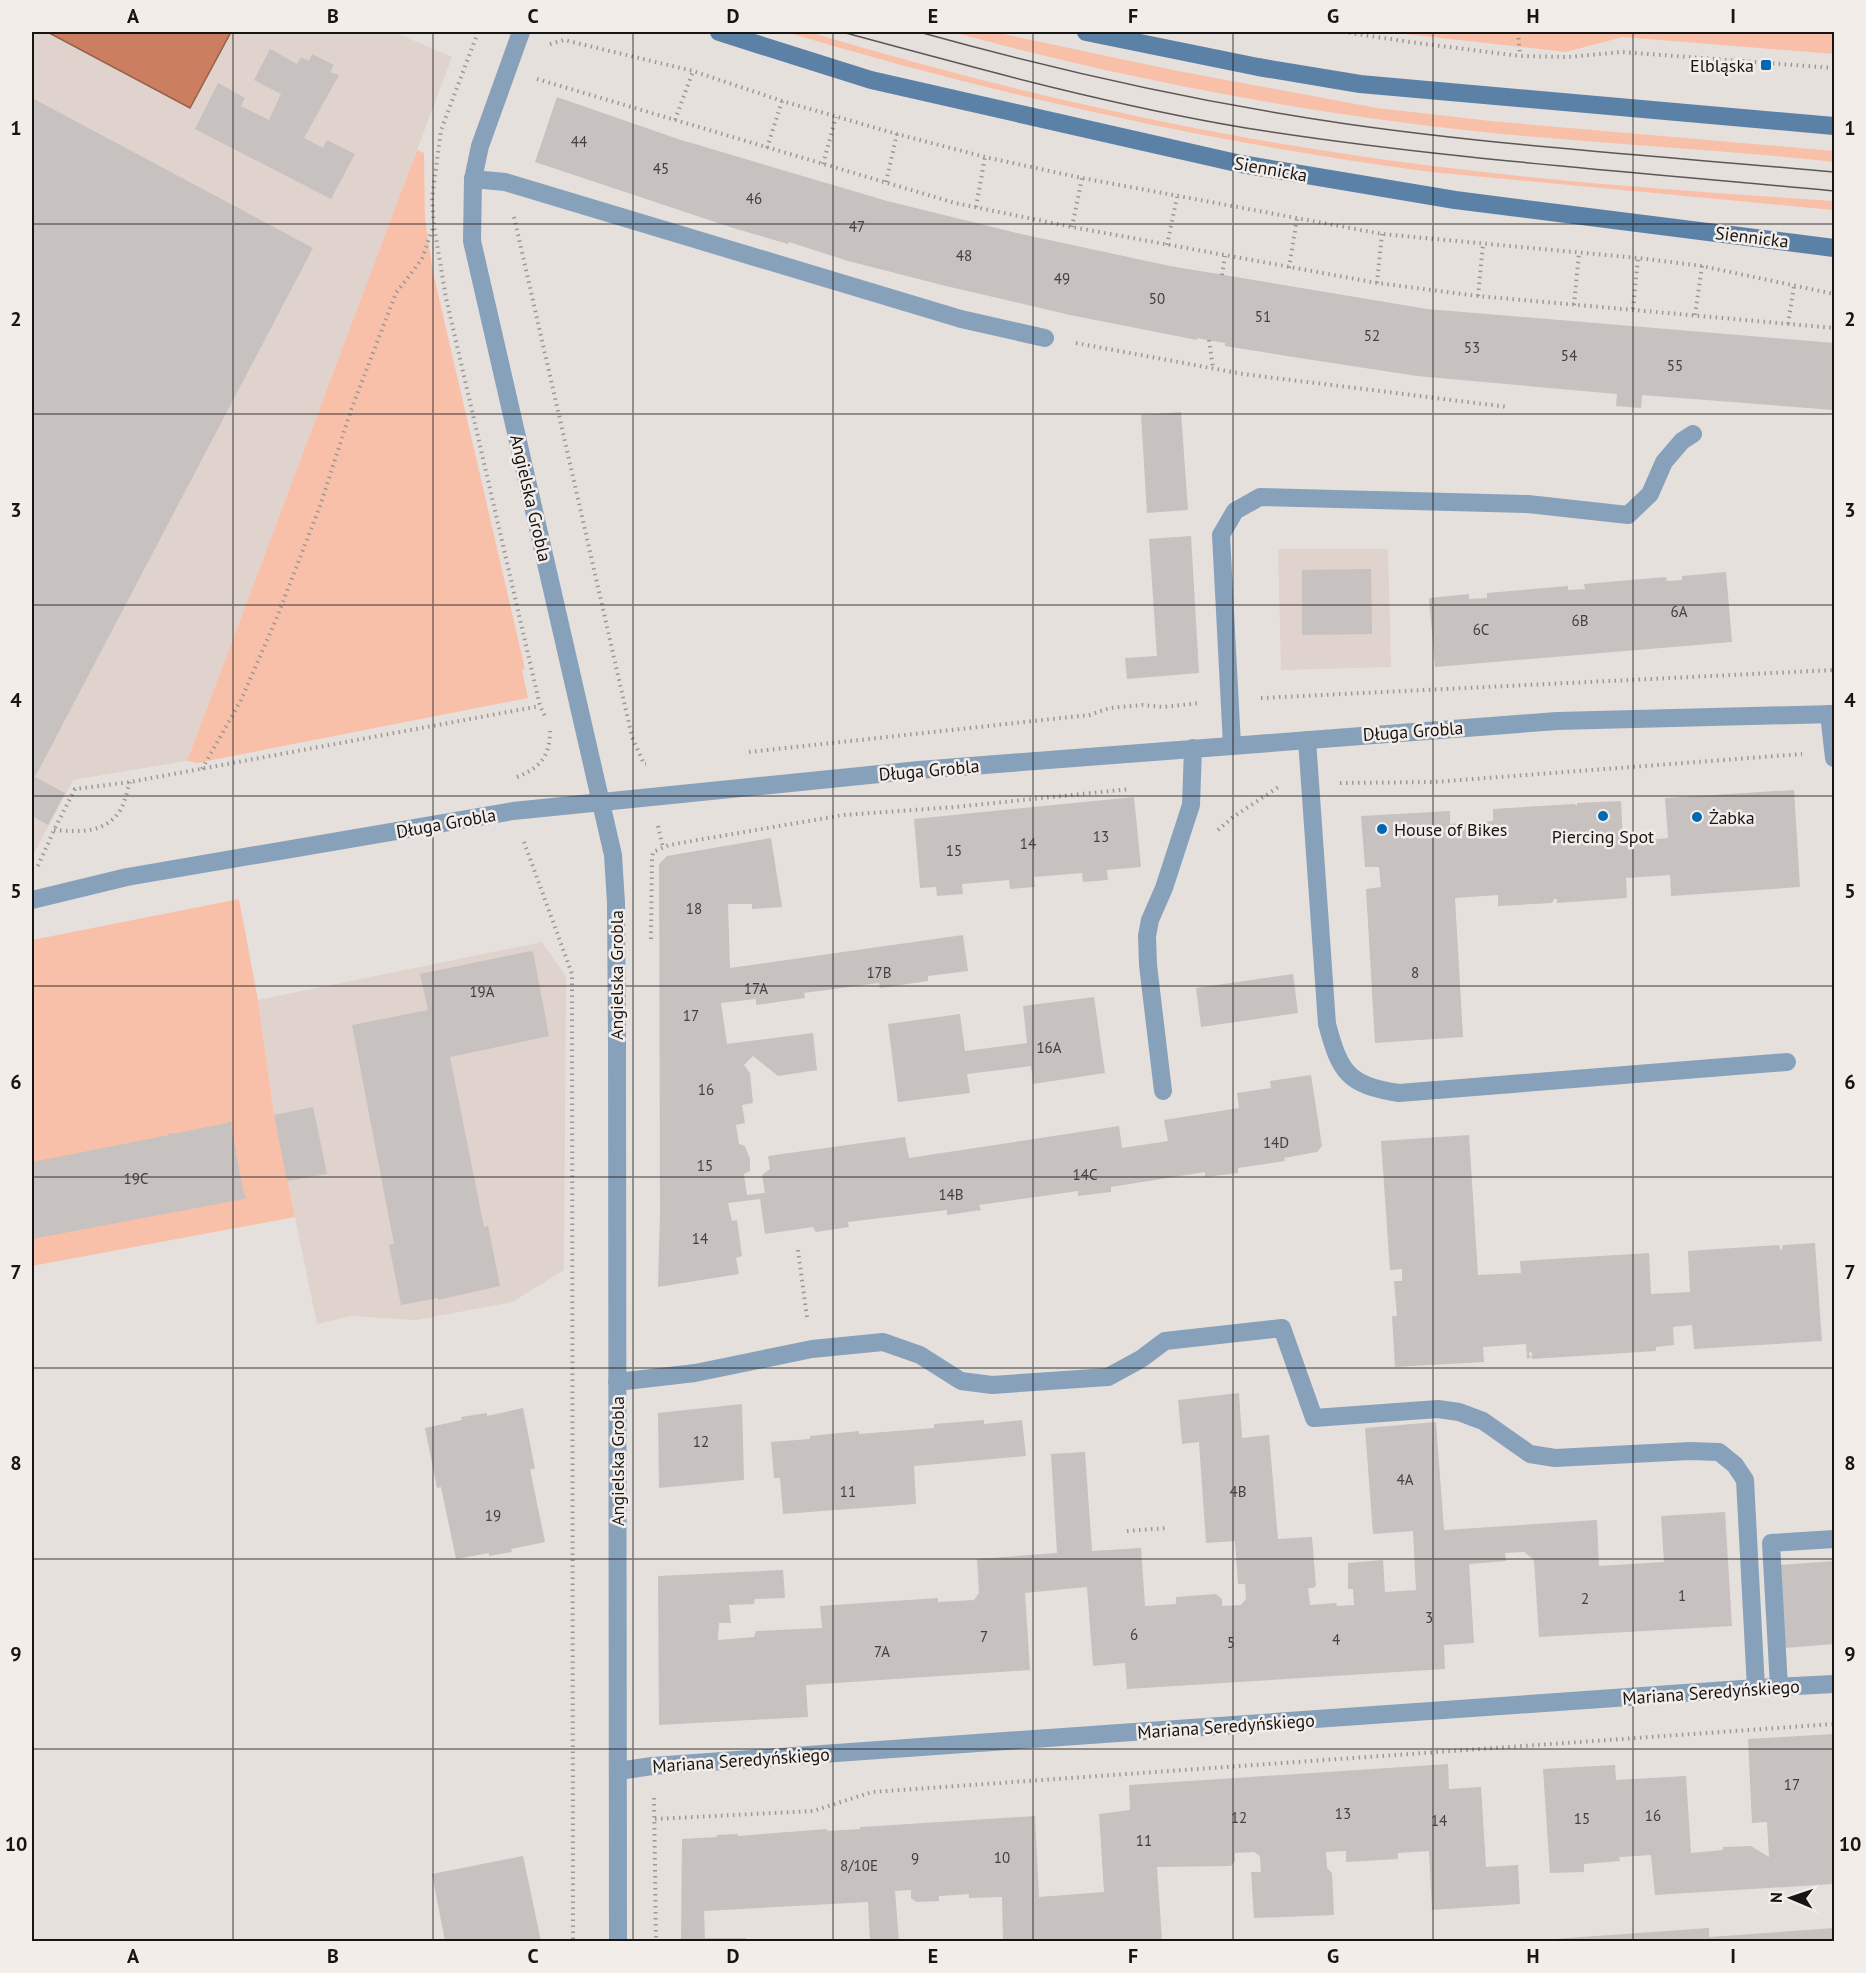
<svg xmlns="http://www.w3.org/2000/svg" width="1866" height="1973" font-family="'PT Sans',sans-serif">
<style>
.built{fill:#e0d2cc}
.green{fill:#f9c0a9}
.water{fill:#cc7f60;stroke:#965f49;stroke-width:1.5}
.building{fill:#c7c1bf}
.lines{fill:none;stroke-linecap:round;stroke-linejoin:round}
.path{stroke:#9c9895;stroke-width:4;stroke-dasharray:1.5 4.5;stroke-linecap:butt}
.lane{stroke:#88a1bb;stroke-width:18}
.street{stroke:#88a1bb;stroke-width:18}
.secondary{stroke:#5c81a7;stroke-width:18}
.tram{stroke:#5a5755;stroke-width:1.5}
.grid{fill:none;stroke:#171514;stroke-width:1.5;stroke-opacity:0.55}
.poi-dot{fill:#0368b4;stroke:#f3edea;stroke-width:2}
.labels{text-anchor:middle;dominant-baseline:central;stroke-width:5;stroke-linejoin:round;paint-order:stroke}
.number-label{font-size:15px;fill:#43403f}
.poi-label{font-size:18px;fill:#171514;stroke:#f3edea;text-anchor:start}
.street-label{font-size:18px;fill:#171514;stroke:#f3edea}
.neatline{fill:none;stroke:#171514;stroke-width:2}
.grid-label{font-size:20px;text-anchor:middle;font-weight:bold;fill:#171514}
</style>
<rect width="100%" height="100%" fill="#e6e0dd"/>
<path class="built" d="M32 32H394L452 57 187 761 73 780 32 857Z
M1278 549H1388L1391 667 1281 670Z
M542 942 566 976 564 1270 512 1302 416 1320 351 1316 317 1324 274 1115 258 1000Z"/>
<path class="green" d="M785 32H809C1013 93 1222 140 1433 166 1566 183 1701 192 1834 201V210L1431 172C1212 143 996 95 785 32Z
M952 32H994L1173 70 1377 108 1491 121 1834 151V162C1717 149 1599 144 1482 132 1305 113 1123 79 952 32Z
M1386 32H1834V54L1623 37 1566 52Z
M417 150 424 153 425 219 433 272 525 669 522 670 528 698 197 763 187 761Z
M239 899 258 1000 274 1115 295 1217 32 1266V940Z"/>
<path class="water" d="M52 32H231L190 108 51 34Z"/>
<path class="building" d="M270 49 297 64 301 57 309 61 312 54 334 65 330 72 339 75 304 138 323 148 327 140 355 154 331 199 195 129 218 83 245 98 241 106 269 120 281 94 254 80Z
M557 97 678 139 887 201 1021 234 1170 266 1427 309 1834 343V410L1642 395 1641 408 1616 406 1617 394 1417 376 1293 357 1225 346V343L1219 342 1197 338V340L1070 315 946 286 848 261 789 242 788 244 733 228 535 162Z
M32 98 313 248 35 777 65 793 48 825 32 816Z
M1181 412 1188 510 1147 513 1141 415Z
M1191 536 1199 673 1127 679 1125 658 1157 656 1149 539Z
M1371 569 1372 634 1302 635V570Z
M1726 572 1732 642 1435 667 1429 598 1469 594V599L1487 598V593L1568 586V590L1585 589 1584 584 1666 577 1667 581 1682 580V576Z
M1794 790 1800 887 1671 896 1670 875 1626 878 1627 898 1557 903V899H1554L1552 903 1498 906V895L1455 898 1463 1037 1375 1043 1366 889 1381 887 1379 867H1365L1361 816 1450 811V824L1493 821V809L1574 804 1577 806V803L1621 801 1623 841 1646 840 1668 838 1665 798Z
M1134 797 1141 867 1107 870 1108 880 1083 882 1082 873 1034 877 1035 887 1010 889 1009 880 962 884 963 894 937 896 936 887 920 888 914 819Z
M771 838 782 907 752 909V904H728L730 968 963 935 968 971 928 976V981L880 988 879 983 804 993 805 998 756 1005V999L721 1003 727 1044 813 1033 817 1070 778 1076 753 1056 744 1065 750 1073 753 1103 742 1105 745 1123 736 1125 739 1144 745 1146 750 1159V1171L744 1174 747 1195 765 1193 762 1175 770 1169 768 1156 905 1137 909 1158 1119 1126 1122 1148 1168 1141 1164 1120 1239 1108 1237 1093 1271 1088 1270 1081 1311 1075 1322 1146 1317 1152 1284 1158 1285 1161 1238 1168V1173L1205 1177V1172L1111 1187V1192L1078 1196V1191L979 1205 981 1210 947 1215V1210L848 1222 849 1227 816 1232 813 1227 765 1234 760 1199 728 1203 732 1221 737 1220 742 1256 736 1258 739 1274 658 1287 660 1213 659 864 667 856Z
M531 951 533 952 549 1036 450 1057 484 1227 488 1226 500 1286 438 1300V1298L401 1305 389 1245 394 1244 352 1025 428 1010 420 974Z
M1293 974 1298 1013 1201 1027 1196 988Z
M1094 997 1105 1073 1033 1084 1031 1066 967 1074 970 1093 898 1102 888 1024 960 1014 965 1051 1027 1043 1023 1006Z
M313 1107 327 1174 287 1181 274 1115Z
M229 1121 233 1123 231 1126 244 1194 247 1196 244 1199 32 1239V1162L169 1135 168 1133H172V1134L227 1123Z
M1469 1135 1478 1275 1521 1273 1520 1261 1649 1253 1651 1294 1690 1292 1688 1251 1779 1245 1781 1251 1783 1245 1815 1243 1822 1341 1694 1349 1692 1325 1673 1327 1674 1345 1656 1347V1351L1532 1359V1353L1529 1352V1355L1532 1357 1527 1359 1526 1344 1483 1347 1484 1362 1395 1367 1392 1316H1397L1394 1281H1402V1269L1390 1270 1381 1141Z
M1239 1393 1242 1438 1269 1435 1278 1539 1312 1537 1316 1586 1313 1588H1308L1310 1605 1336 1603 1337 1606 1354 1605 1353 1589H1348V1563L1383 1560 1385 1592 1416 1590 1413 1531 1373 1534 1365 1428 1436 1422 1444 1530 1597 1520 1599 1566 1664 1562 1661 1516 1725 1512 1732 1626 1539 1637 1534 1560 1524 1552 1505 1553 1506 1561 1469 1564 1474 1643 1444 1645 1445 1669 1127 1689 1125 1663 1093 1666 1087 1587 1025 1593 1030 1670 806 1685 808 1717 659 1725 658 1576 783 1570 785 1598 755 1599 754 1604 729 1605 731 1623H719L718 1640 754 1637 756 1631 822 1628 820 1606 938 1598V1602L974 1600 979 1593 977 1559 1057 1553 1051 1454 1085 1452 1092 1551 1141 1548 1145 1606 1176 1604V1597L1216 1594 1222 1599V1606L1241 1605 1246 1599 1245 1584H1238L1235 1541 1206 1543 1199 1442 1182 1444 1178 1400Z
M742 1404 744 1480 659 1488 658 1413Z
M523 1408 535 1469H530L545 1542 511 1549 512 1552 489 1556V1553L456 1559 441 1487 437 1488 425 1428 462 1420 461 1417 487 1413V1416Z
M984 1420V1424L1022 1420 1026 1456 914 1466 916 1504 783 1514 780 1478H774L771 1442 810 1439V1436L859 1431V1434L934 1428V1424Z
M1834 1561V1644L1785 1648 1780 1565Z
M1834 1734V1884L1655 1895 1651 1855 1619 1857 1620 1861 1584 1864V1872L1550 1873 1543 1769 1615 1765 1616 1780 1686 1776 1691 1853 1723 1850V1847L1751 1846 1769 1857 1767 1822 1752 1823 1748 1739Z
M1448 1764 1449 1789 1481 1787 1486 1867 1518 1865 1520 1904 1432 1910 1429 1851 1398 1853V1859L1346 1862V1851L1326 1852 1327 1868 1332 1873 1334 1915 1254 1918 1251 1872H1261L1260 1856 1254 1852 1235 1853V1861L1231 1866 1157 1867 1162 1941H1003L1002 1897 969 1898V1894L939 1896V1901L916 1902 911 1898V1890L895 1891 899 1941H870L868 1902 704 1911 705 1938H746V1941H681L682 1839 717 1837V1835L738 1834V1836L827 1829V1831L860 1829V1827H862L1035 1816 1039 1897 1104 1892 1099 1814 1130 1810 1129 1785Z
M523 1856 541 1941H445L432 1874Z
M1709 1928V1937L1834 1928V1941H1540V1940Z"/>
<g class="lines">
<path class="path" d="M478 32 441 130 432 199 434 226 446 298 540 706 546 718
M1343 32 1417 43 1520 56 1568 57 1622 52 1834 68
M1518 32 1520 56
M550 44 564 40 693 71 782 101 897 134 985 157 1082 178 1382 234 1638 258 1702 266 1834 294
M537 79 955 203 1072 227 1377 283 1478 296 1834 328
M675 120 693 71
M767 148 782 101
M823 164 836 117
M886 182 897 134
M976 207 985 157
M514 217 632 737 644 764H646
M1072 227 1082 178
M1167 245 1177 197
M1289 268 1297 218
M1222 275 1225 256
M1377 283 1382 234
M1478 296 1483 244
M1574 305 1579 253
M1633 309 1638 258
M1695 315 1702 266
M1788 324 1794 286
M1209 340 1213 368
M1076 343 1243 374 1508 407
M1261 698 1834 670
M749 752 1089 715 1110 708 1142 705 1163 707 1200 703
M202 769 241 700 277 617 320 506 351 410 396 293 422 259 433 227
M517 777C540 768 550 756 550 731
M1340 783 1434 782 1802 754
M658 826 663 848
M54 830C79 832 106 834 121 809 125 802 127 791 130 782
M1218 830 1233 817 1280 786
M524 842 572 974 573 1942
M38 866 54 830 75 789 130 782 540 706
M651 939 652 858 653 852 669 845 843 815 955 807 1130 789
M798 1250 807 1317
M1127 1531 1167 1528
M654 1798 656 1942
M655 1819 813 1811 872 1792 1834 1724"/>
<path class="lane" d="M473 179 505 182 961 319 1045 338
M1829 714 1834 758
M1307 740 1327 1024C1340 1072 1347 1085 1399 1093L1787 1062
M1232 745 1221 535 1235 511 1260 497 1528 504 1628 515 1650 494 1664 462 1682 441 1693 434
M1163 1091 1148 965 1147 936 1150 920 1164 888 1191 805 1193 748
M617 1382 695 1373 812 1349 883 1342 920 1355 961 1381 992 1385 1108 1377 1141 1359 1165 1341 1282 1328 1314 1418 1438 1409 1459 1412 1483 1421 1530 1454 1555 1458 1690 1451 1719 1452 1735 1465 1745 1480 1756 1688
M1779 1687 1771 1543 1834 1539"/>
<path class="street" d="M521 32 480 146 473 179 472 241 613 855 616 903 617 1043 618 1942
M32 900 127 877 513 811 919 770 1557 721 1834 714
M618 1771 652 1766 1756 1688 1834 1684"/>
<path class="secondary" d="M719 32 871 80 1241 164 1455 200 1834 248
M1086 32 1258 67 1360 84 1834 126"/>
<path class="tram" d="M842 32C975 68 1109 105 1246 128 1441 159 1638 172 1834 191
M919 32C1059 71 1203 103 1347 124 1508 147 1672 157 1834 172"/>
</g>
<path class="grid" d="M233 32V1942M433 32V1942M633 32V1942M833 32V1942M1033 32V1942M1233 32V1942M1433 32V1942M1633 32V1942M32 224H1834M32 414H1834M32 605H1834M32 796H1834M32 986H1834M32 1177H1834M32 1368H1834M32 1559H1834M32 1749H1834"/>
<g class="poi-dot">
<rect x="1760" y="59" width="12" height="12" rx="3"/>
<circle cx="1603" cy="816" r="6"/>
<circle cx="1697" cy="817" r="6"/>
<circle cx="1382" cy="829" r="6"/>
</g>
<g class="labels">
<g class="number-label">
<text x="579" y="141">44</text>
<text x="661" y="168">45</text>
<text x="754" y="198">46</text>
<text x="857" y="226">47</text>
<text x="964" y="255">48</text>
<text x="1062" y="278">49</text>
<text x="1157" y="298">50</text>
<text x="1263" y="316">51</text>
<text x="1372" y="335">52</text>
<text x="1472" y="347">53</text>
<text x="1569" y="355">54</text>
<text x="1675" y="365">55</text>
<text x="1679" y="611">6A</text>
<text x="1580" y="620">6B</text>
<text x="1481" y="629">6C</text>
<text x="1101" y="836">13</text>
<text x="1028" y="843">14</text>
<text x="954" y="850">15</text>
<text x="694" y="908">18</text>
<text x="879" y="972">17B</text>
<text x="1415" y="972">8</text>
<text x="756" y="988">17A</text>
<text x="482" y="991">19A</text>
<text x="691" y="1015">17</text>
<text x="1049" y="1047">16A</text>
<text x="706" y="1089">16</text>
<text x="1276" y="1142">14D</text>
<text x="705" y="1165">15</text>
<text x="1085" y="1174">14C</text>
<text x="136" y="1178">19C</text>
<text x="951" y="1194">14B</text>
<text x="700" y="1238">14</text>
<text x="701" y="1441">12</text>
<text x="1405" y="1479">4A</text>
<text x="848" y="1491">11</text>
<text x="1238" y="1491">4B</text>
<text x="493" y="1515">19</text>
<text x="1682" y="1595">1</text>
<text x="1585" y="1598">2</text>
<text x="1429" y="1617">3</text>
<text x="1134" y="1634">6</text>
<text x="984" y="1636">7</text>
<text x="1336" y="1639">4</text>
<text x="1231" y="1642">5</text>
<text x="882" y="1651">7A</text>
<text x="1792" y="1784">17</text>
<text x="1343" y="1813">13</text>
<text x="1653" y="1815">16</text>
<text x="1239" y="1817">12</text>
<text x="1582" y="1818">15</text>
<text x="1439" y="1820">14</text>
<text x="1144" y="1840">11</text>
<text x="1002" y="1857">10</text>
<text x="915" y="1858">9</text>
<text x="859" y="1865">8/10E</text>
</g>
<g class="poi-label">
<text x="1754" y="65" text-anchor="end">Elbląska</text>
<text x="1709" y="817">Żabka</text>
<text x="1394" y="829">House of Bikes</text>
<text x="1603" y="836" text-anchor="middle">Piercing Spot</text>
</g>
<g class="street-label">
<text transform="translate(1271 169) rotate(10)">Siennicka</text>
<text transform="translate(1752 237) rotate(7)">Siennicka</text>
<text transform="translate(531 498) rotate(77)">Angielska Grobla</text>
<text transform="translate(1413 731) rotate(-4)">Długa Grobla</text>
<text transform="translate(929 770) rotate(-5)">Długa Grobla</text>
<text transform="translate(446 823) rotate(-10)">Długa Grobla</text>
<text transform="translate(616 975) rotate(-90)">Angielska Grobla</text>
<text transform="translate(617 1461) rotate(-90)">Angielska Grobla</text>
<text transform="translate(1711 1692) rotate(-4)">Mariana Seredyńskiego</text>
<text transform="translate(1226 1726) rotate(-4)">Mariana Seredyńskiego</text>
<text transform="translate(741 1760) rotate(-4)">Mariana Seredyńskiego</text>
</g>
</g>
<rect width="1866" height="1973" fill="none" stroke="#f3edea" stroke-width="66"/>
<g transform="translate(1791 1898) rotate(272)" stroke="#f3edea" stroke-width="4.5" paint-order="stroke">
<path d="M0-4.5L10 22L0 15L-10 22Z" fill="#171514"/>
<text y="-9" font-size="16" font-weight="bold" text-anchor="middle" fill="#171514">N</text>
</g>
<rect x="33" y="33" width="1800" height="1907" class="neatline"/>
<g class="grid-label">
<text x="133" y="23">A</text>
<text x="333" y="23">B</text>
<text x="533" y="23">C</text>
<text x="733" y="23">D</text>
<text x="933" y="23">E</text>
<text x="1133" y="23">F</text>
<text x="1333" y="23">G</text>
<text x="1533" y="23">H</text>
<text x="1733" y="23">I</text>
<text x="16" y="135">1</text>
<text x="1850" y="135">1</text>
<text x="16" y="326">2</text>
<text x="1850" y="326">2</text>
<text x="16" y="517">3</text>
<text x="1850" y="517">3</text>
<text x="16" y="707">4</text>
<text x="1850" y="707">4</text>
<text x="16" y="898">5</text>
<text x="1850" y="898">5</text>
<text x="16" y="1089">6</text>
<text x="1850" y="1089">6</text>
<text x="16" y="1279">7</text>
<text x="1850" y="1279">7</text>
<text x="16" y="1470">8</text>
<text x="1850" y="1470">8</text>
<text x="16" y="1661">9</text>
<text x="1850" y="1661">9</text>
<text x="16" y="1851">10</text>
<text x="1850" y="1851">10</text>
<text x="133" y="1963">A</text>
<text x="333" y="1963">B</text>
<text x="533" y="1963">C</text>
<text x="733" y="1963">D</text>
<text x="933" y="1963">E</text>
<text x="1133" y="1963">F</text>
<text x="1333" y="1963">G</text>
<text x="1533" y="1963">H</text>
<text x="1733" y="1963">I</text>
</g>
</svg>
